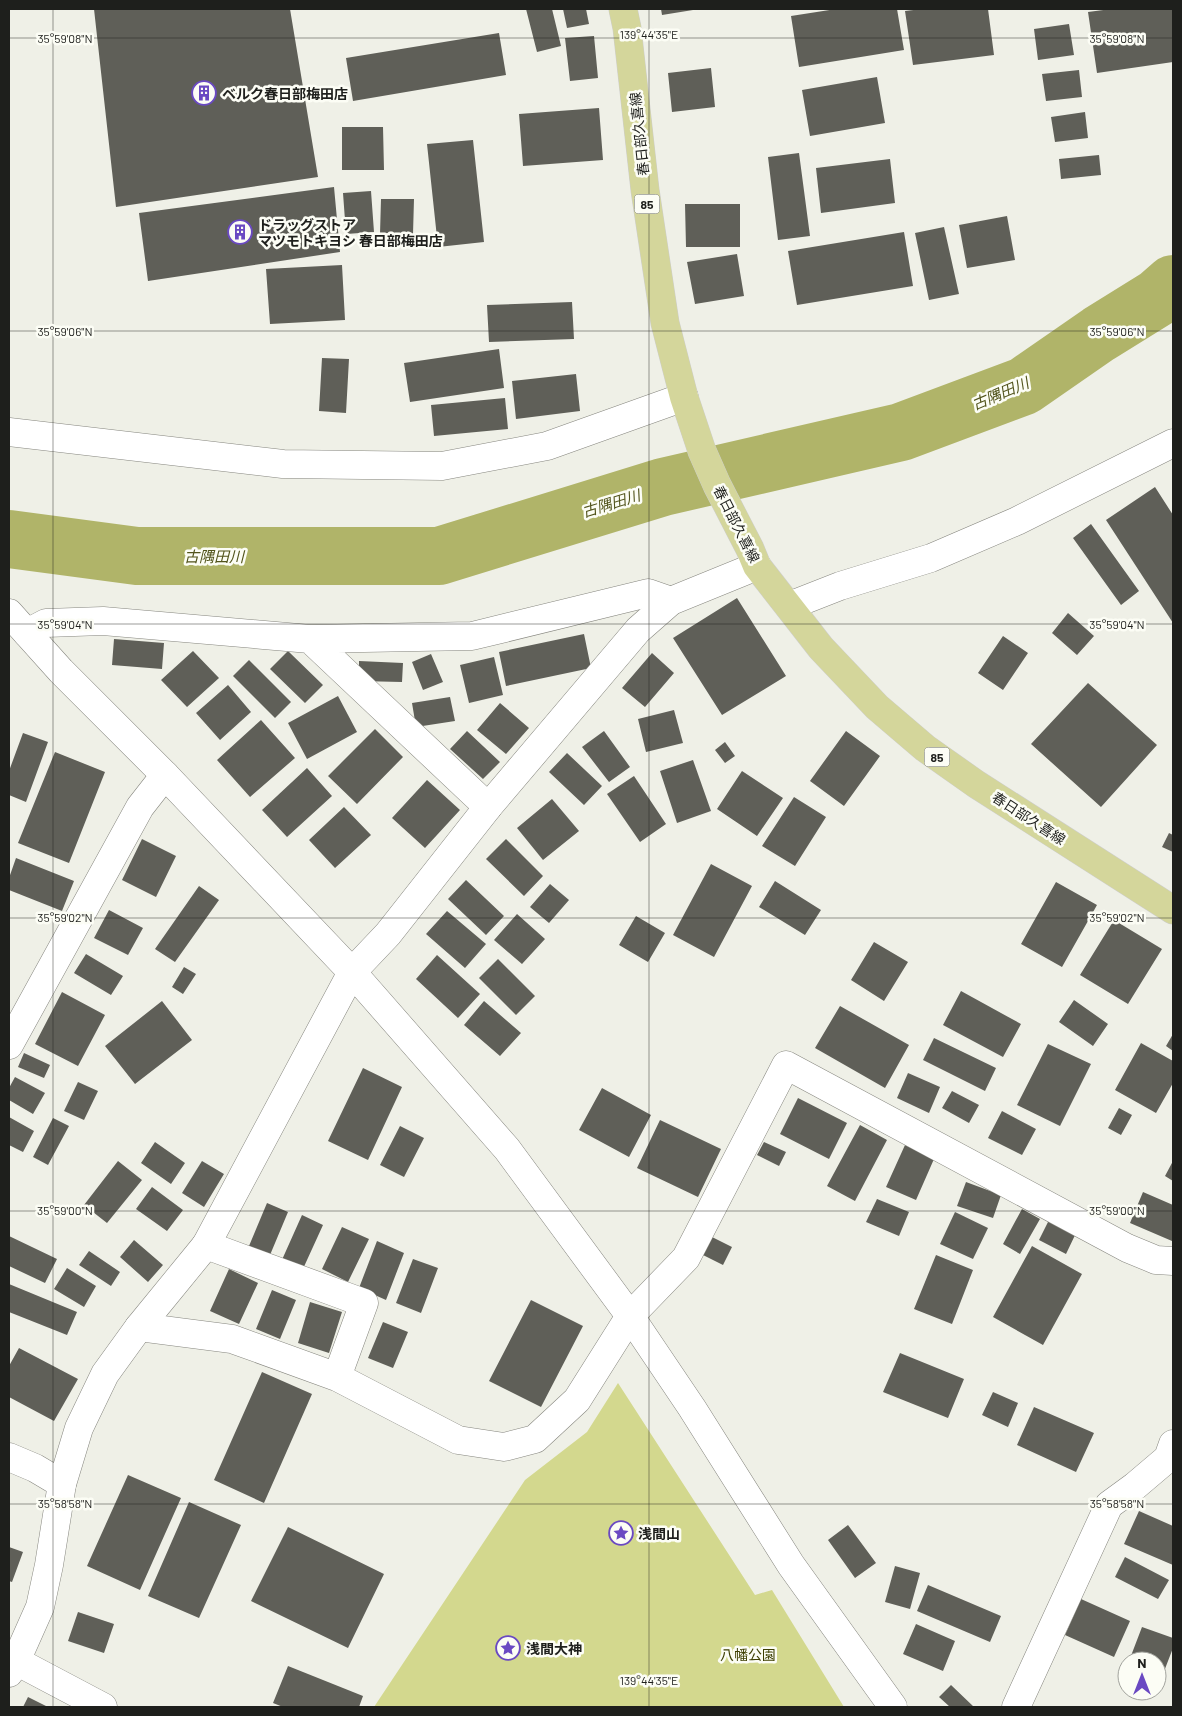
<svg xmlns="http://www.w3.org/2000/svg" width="1182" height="1716" font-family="Barlow,'Noto Sans JP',sans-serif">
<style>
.green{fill:#d3d88e}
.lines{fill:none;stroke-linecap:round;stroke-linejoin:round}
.river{stroke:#b0b469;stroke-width:58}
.building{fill:#5f5f58}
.street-casing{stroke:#86867f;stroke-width:29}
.secondary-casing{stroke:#86867f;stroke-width:29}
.primary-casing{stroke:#cececd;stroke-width:29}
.street{stroke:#fff;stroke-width:28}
.secondary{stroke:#fff;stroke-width:28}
.primary{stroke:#d4d69b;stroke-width:28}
.ticks{fill:none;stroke:#1e1f1c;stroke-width:1;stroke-opacity:0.45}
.labels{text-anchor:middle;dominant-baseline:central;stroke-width:5;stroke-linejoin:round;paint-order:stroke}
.shield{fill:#fcfdf5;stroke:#61625d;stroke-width:1}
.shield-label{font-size:12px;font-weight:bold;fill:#1e1f1c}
.poi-label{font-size:14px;font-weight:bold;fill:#1e1f1c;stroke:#fcfdf5;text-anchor:start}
.street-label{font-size:14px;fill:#1e1f1c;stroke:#fcfdf5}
.park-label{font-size:14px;fill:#3d3e01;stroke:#fcfdf5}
.water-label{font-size:15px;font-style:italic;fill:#52541c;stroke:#fcfdf5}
.ticks-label{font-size:12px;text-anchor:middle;fill:#1e1f1c;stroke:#fcfdf5;stroke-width:5;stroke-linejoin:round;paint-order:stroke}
</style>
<rect width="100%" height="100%" fill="#eff0e7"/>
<path class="green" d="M618 1383 755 1595 772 1590 844 1707H374L525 1480 587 1432Z"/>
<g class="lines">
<path class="river" d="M9 539 137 556H439L663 487 901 432 1024 386 1099 334 1157 298 1173 284"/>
</g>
<path class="building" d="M94 9H290L318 177 116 207Z
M526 9H552L561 46 537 52Z
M563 9H586L589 24 567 28Z
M661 9H693V10L662 15Z
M836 9H897L904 50 799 67 791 16Z
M922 9H988L994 55 913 65 905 11Z
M1111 9H1173V62L1097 73 1088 12Z
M1069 24 1074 55 1038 60 1034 29Z
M499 33 506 75 353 101 346 58Z
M594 36 598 78 570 81 565 38Z
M711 68 715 107 672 112 668 73Z
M1079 70 1082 97 1046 101 1042 74Z
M877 77 885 123 810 136 802 90Z
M599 108 603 160 523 166 519 114Z
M1085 112 1088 138 1055 142 1051 117Z
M342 127H383L384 170H342Z
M473 140 484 242 438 247 427 144Z
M799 153 810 236 778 240 768 157Z
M1099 155 1101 175 1061 179 1059 159Z
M890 159 895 203 821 213 816 168Z
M334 187 340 252 148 281 139 213Z
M371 191 374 232 346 234 343 193Z
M381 199H414L413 234H380Z
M685 204H740V247H686Z
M1007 216 1015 260 967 268 959 225Z
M944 227 959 294 929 300 915 233Z
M904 232 913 286 797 305 788 251Z
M737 254 744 296 695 304 687 262Z
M342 265 345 320 270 324 266 269Z
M572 302 574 339 489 342 487 305Z
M499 349 504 388 410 402 404 363Z
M322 358 349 359 346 413 319 411Z
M576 374 580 411 516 419 512 381Z
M505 398 508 429 434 436 431 405Z
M1155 487 1173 515V623L1106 520Z
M1091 524 1139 591 1121 605 1073 538Z
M737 598 786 676 722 715 673 638Z
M1068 613 1094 636 1077 655 1052 633Z
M584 634 591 668 506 686 499 652Z
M1003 636 1028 653 1003 690 978 673Z
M114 639 164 643 162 669 112 665Z
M193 651 219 678 187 707 161 680Z
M288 651 323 685 305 703 270 669Z
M652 653 674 673 645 707 622 688Z
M431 654 443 682 423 690 412 662Z
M494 657 503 695 469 703 460 665Z
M249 660 291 702 275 718 233 676Z
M359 661 403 663 402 682 359 681Z
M1088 683 1157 745 1101 807 1031 744Z
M228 685 251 712 220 740 196 713Z
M338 696 357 732 307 759 288 723Z
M450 697 455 721 416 727 412 703Z
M500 703 529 728 506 754 477 730Z
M674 710 683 743 646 752 638 719Z
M261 720 295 758 250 797 217 760Z
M375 729 403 757 357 804 328 776Z
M467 731 500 762 483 779 450 749Z
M604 731 630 767 609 782 582 747Z
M846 731 880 756 844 806 810 781Z
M23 733 48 742 26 802 9 795V771Z
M725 742 735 756 725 763 715 750Z
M55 752 105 772 69 863 18 843Z
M567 753 602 786 584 805 549 772Z
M693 760 711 811 677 823 660 771Z
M307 768 332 796 287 837 262 810Z
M742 771 783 798 757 836 717 809Z
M634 776 666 824 640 842 607 794Z
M427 780 460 810 425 848 392 818Z
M794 797 826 817 795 866 762 846Z
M552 799 579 831 543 860 517 828Z
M344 807 371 835 335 868 309 840Z
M1169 833 1173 835V852L1162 847Z
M142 839 176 856 156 897 122 880Z
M506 839 543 876 524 896 486 859Z
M16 858 74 881 62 911 9 890V878Z
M711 864 752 886 714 957 673 935Z
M466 880 504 916 486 935 448 899Z
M775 881 821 910 805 935 759 907Z
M1056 882 1097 905 1062 967 1021 944Z
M550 884 569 900 549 923 530 907Z
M199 886 219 900 175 962 155 949Z
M109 910 143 928 128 955 94 938Z
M447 911 486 944 465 968 426 934Z
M517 914 545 939 522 964 494 940Z
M636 916 665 933 648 962 619 945Z
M1114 920 1162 949 1128 1004 1080 975Z
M874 942 908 962 884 1001 851 980Z
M86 954 123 976 111 995 74 973Z
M437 955 480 994 458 1018 416 979Z
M498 959 535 996 516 1015 479 978Z
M184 967 196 974 183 994 172 987Z
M961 991 1021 1024 1003 1057 943 1025Z
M62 992 105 1015 78 1066 35 1044Z
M1074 1000 1108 1024 1093 1046 1059 1022Z
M162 1001 192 1040 135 1084 105 1046Z
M484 1001 521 1033 500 1056 464 1025Z
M840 1006 909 1045 885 1088 815 1048Z
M1173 1034V1051L1166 1046Z
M934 1038 996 1068 985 1091 923 1060Z
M1141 1043 1173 1061V1083L1156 1113 1115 1090Z
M1048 1044 1091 1064 1060 1126 1017 1105Z
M24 1053 50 1065 44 1078 18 1067Z
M363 1068 402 1087 368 1160 328 1141Z
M908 1073 940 1087 929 1113 897 1098Z
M15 1077 45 1093 33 1114 9 1100V1088Z
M78 1082 98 1091 84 1120 64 1111Z
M602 1088 651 1115 629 1157 579 1130Z
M952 1091 979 1105 969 1123 942 1108Z
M798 1098 847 1123 829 1159 780 1134Z
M1119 1108 1132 1115 1121 1135 1108 1128Z
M1002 1111 1036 1129 1022 1155 988 1138Z
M9 1117 34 1131 23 1152 9 1145Z
M53 1118 69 1126 48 1165 33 1157Z
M660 1120 721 1149 698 1197 637 1168Z
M860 1125 887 1140 855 1201 827 1186Z
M400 1126 424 1138 404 1177 380 1165Z
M155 1142 185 1163 171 1184 141 1163Z
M764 1142 786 1152 779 1166 757 1155Z
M905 1145 934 1159 916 1200 886 1187Z
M118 1161 142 1180 107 1223 84 1205Z
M202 1161 224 1174 204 1207 182 1193Z
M1173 1161V1181L1165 1176Z
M966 1182 1001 1195 993 1218 957 1206Z
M152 1187 183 1210 167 1231 136 1209Z
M1143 1192 1173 1205V1238L1172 1241 1130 1223Z
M877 1199 909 1212 899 1236 866 1222Z
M267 1203 288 1212 270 1255 249 1246Z
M1022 1209 1040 1219 1020 1254 1003 1244Z
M955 1212 988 1228 973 1259 940 1244Z
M302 1215 323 1225 302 1271 281 1262Z
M1050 1218 1077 1231 1066 1254 1039 1240Z
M342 1227 369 1239 348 1282 322 1269Z
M9 1236 57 1259 45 1283 9 1266Z
M710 1236 732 1247 723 1265 701 1254Z
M134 1240 163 1265 148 1282 120 1257Z
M377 1241 404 1253 386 1300 359 1288Z
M1032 1246 1082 1274 1043 1345 993 1317Z
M89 1251 120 1272 111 1286 79 1265Z
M936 1255 973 1270 952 1324 914 1309Z
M413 1259 438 1268 421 1313 396 1303Z
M67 1268 96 1286 84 1307 54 1289Z
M229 1269 258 1283 239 1324 210 1311Z
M9 1284 77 1312 67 1335 9 1312Z
M272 1290 296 1300 280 1339 256 1329Z
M531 1300 583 1326 541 1407 489 1381Z
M310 1302 342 1312 329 1353 298 1343Z
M383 1322 408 1332 393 1368 368 1358Z
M19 1348 78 1379 54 1421 9 1397V1366Z
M900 1353 964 1379 948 1418 883 1392Z
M262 1372 312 1394 264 1503 214 1480Z
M993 1392 1018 1403 1008 1427 982 1415Z
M1034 1407 1094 1433 1076 1472 1017 1445Z
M128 1475 181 1498 140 1590 87 1566Z
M189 1502 241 1525 199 1618 148 1596Z
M1139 1511 1173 1526V1565L1124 1544Z
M848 1525 876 1563 855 1578 828 1540Z
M288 1527 384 1574 348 1648 251 1601Z
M9 1547 23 1552 12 1582 9 1581Z
M1125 1557 1169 1580 1158 1599 1115 1577Z
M895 1566 920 1573 910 1609 885 1602Z
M928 1585 1001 1616 990 1642 917 1611Z
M1081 1599 1130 1621 1114 1657 1065 1635Z
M78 1612 114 1624 104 1653 68 1641Z
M916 1624 955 1641 943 1671 903 1654Z
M1142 1627 1173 1638V1648L1163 1674 1157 1672V1661H1129Z
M288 1666 363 1696 359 1707H283L273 1703Z
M951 1685 974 1707H950L939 1697Z
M28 1697 48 1707H23Z"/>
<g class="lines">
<g class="street-casing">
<path id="street" d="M9 432 283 464 442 466 547 446 684 397
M789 606 840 586 931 558 1017 521 1173 443
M27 633 46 623 103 621 310 639 472 636 648 593 671 601
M310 639 488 807
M9 1045 140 807 165 775
M206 1245 364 1303 337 1377
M139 1327 232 1339 337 1377 458 1440 504 1447 535 1439 577 1400 630 1316 686 1258 786 1065 1127 1248 1156 1260 1173 1261
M9 1457 35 1468 62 1484
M16 1661 103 1707
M1016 1707 1109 1505 1135 1486 1168 1458 1173 1444"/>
</g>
<g class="secondary-casing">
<path id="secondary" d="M9 613 61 671 165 775 352 972 507 1149 630 1316 692 1408 791 1565 893 1707
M9 1673 16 1661 40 1607 49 1565 62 1484 79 1428 105 1374 139 1327 206 1245 352 972 388 934 488 807 638 630 671 601 757 566"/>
</g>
<g class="primary-casing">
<path id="primary" d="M623 9 627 28 645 190 665 323 684 397 702 451 717 485 750 549 757 566 821 648 877 707 925 748 976 784 1173 910"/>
</g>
<use href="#street" class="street"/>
<use href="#secondary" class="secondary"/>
<use href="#primary" class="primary"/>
</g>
<path class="ticks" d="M53 9V1707M649 9V1707M9 38H1173M9 331H1173M9 624H1173M9 918H1173M9 1211H1173M9 1504H1173"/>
<defs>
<g id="building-ring" transform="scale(1.25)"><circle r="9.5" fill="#fcfdf5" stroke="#6a49c2" stroke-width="1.5"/><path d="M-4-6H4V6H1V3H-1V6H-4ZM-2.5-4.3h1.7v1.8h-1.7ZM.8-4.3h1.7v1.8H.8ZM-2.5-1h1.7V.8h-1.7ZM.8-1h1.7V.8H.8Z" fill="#6a49c2"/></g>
<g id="sight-ring" transform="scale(1.25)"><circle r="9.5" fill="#fcfdf5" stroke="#6a49c2" stroke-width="1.5"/><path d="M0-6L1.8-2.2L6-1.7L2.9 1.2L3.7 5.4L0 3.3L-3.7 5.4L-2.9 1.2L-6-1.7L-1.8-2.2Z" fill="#6a49c2"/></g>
</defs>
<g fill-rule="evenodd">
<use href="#building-ring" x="204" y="93"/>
<use href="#building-ring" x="240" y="232"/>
<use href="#sight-ring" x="621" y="1533"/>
<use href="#sight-ring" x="508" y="1648"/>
</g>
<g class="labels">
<g class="shield">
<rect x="634.5" y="194.5" width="25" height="19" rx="4"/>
<rect x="924.5" y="747.5" width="25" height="19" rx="4"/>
</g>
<g class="shield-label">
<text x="647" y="204">85</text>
<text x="937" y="757">85</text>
</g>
<g class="poi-label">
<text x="222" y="93">ベルク春日部梅田店</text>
<text x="258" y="224">ドラッグストア<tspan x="258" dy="16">マツモトキヨシ 春日部梅田店</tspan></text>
<text x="638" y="1533">浅間山</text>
<text x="526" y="1648">浅間大神</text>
</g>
<g class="street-label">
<text transform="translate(639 134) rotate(-96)">春日部久喜線</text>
<text transform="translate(737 524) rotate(63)">春日部久喜線</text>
<text transform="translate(1029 818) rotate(33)">春日部久喜線</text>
</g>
<g class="park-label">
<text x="748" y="1654">八幡公園</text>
</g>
<g class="water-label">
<text transform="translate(1000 393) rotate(-23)">古隅田川</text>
<text transform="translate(611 503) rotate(-17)">古隅田川</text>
<text x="214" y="556">古隅田川</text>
</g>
</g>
<g class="ticks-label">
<text x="649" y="39">139°44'35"E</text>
<text x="65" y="43">35°59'08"N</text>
<text x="1117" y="43">35°59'08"N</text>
<text x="65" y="336">35°59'06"N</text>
<text x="1117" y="336">35°59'06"N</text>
<text x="65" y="629">35°59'04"N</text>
<text x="1117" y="629">35°59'04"N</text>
<text x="65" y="922">35°59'02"N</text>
<text x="1117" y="922">35°59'02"N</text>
<text x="65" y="1215">35°59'00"N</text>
<text x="1117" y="1215">35°59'00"N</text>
<text x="65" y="1508">35°58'58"N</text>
<text x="1117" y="1508">35°58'58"N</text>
<text x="649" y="1685">139°44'35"E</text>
</g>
<rect width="1182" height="1716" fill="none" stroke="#1e1f1c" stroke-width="20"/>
<g transform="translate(1142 1676)"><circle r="24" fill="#fcfdf5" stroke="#a3a49e"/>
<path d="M0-4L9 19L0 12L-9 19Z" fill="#6a49c2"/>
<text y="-8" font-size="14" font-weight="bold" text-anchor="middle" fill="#1e1f1c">N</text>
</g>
</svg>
